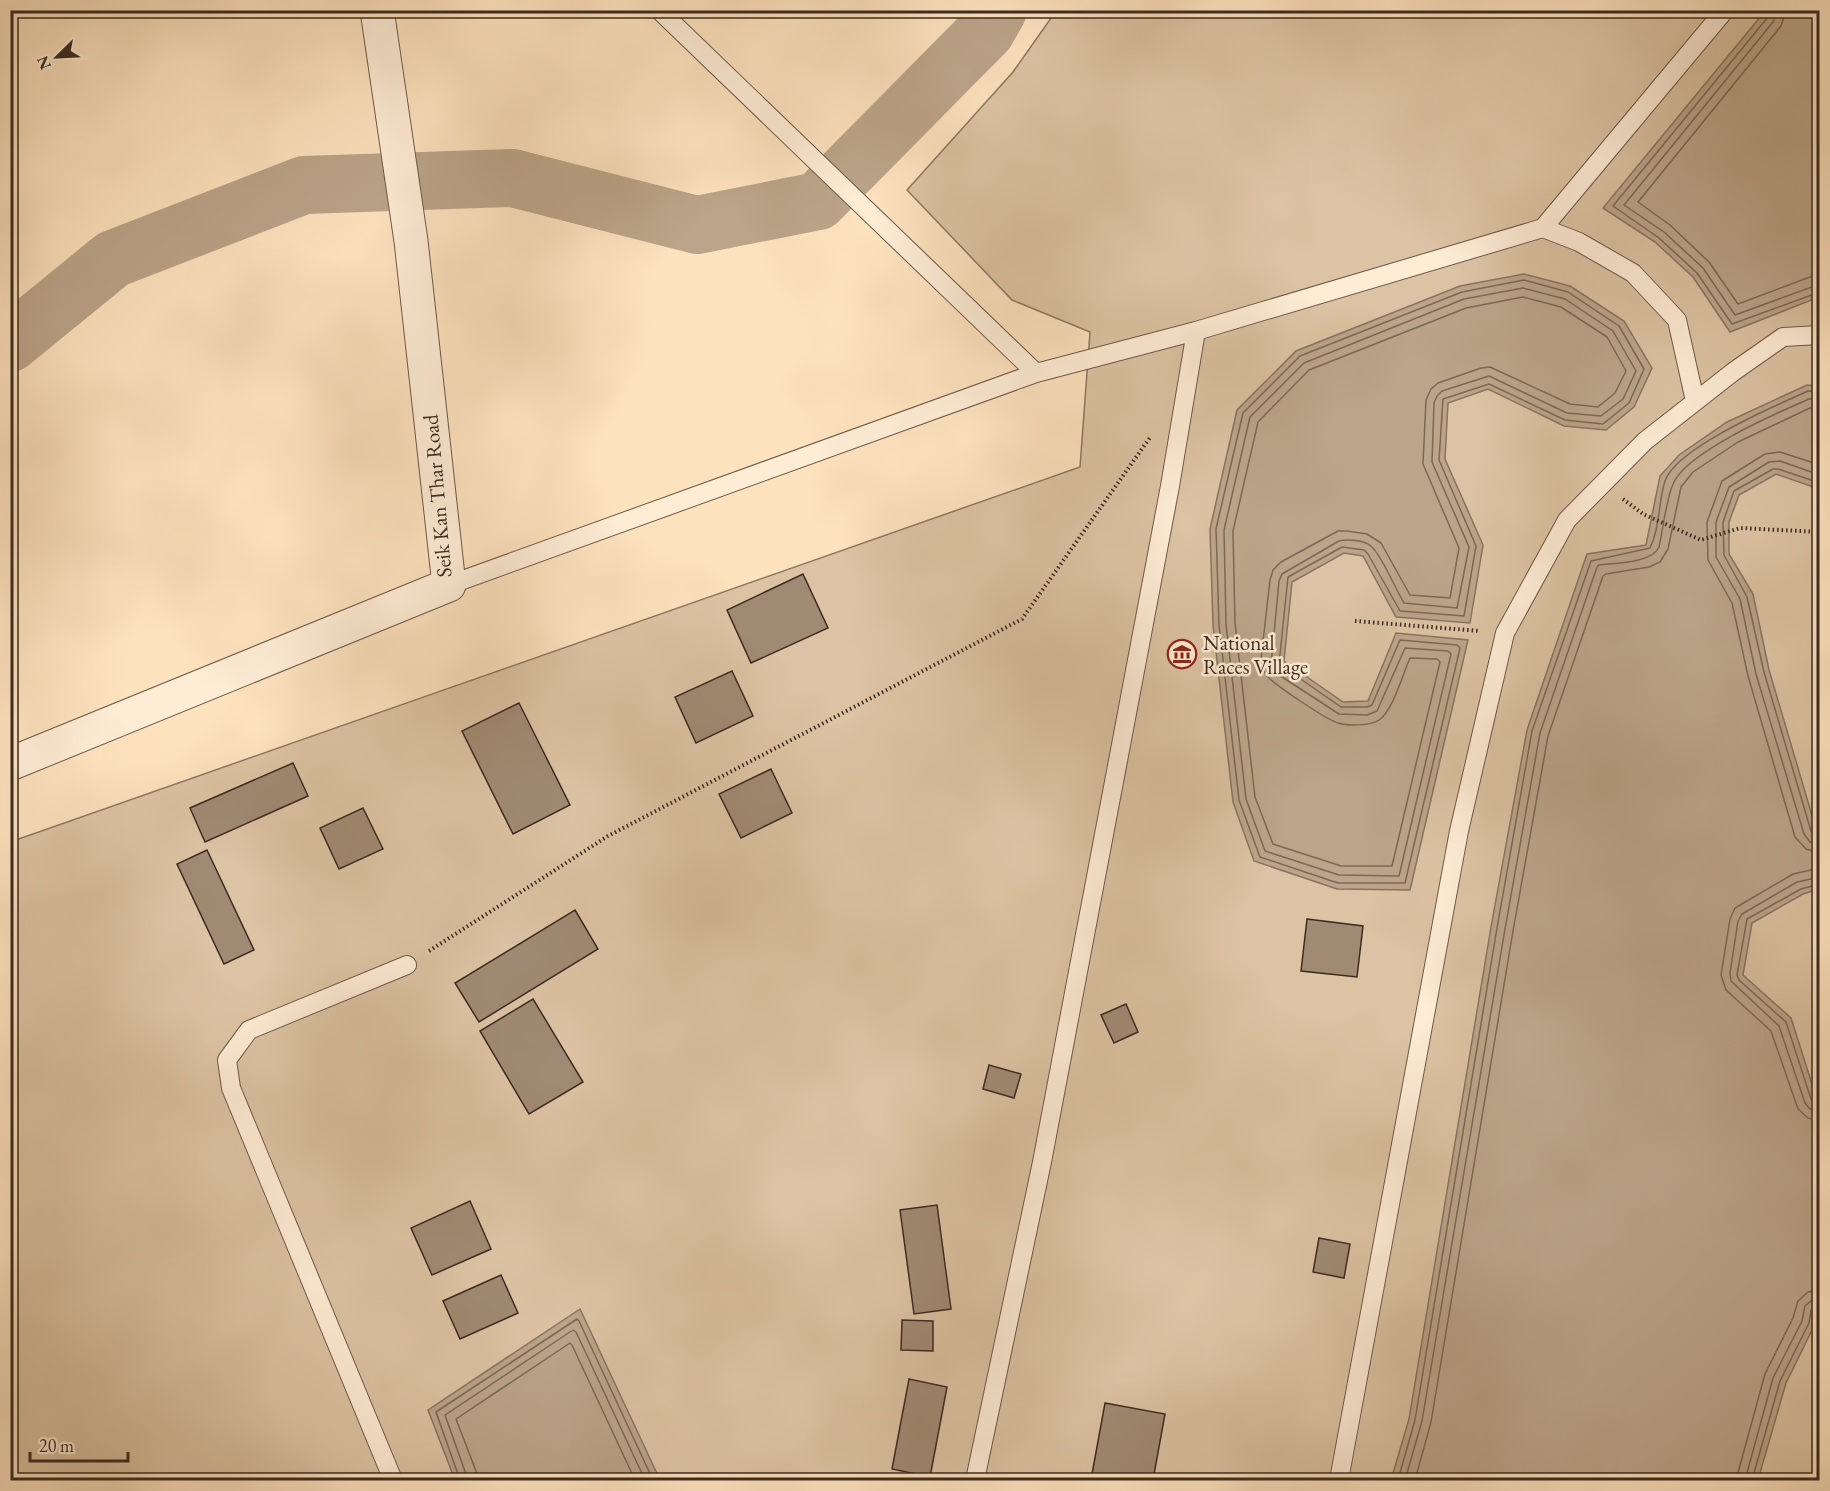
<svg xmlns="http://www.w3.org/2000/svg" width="1830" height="1491" font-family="'EB Garamond',serif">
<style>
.green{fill:#dcc3a3;stroke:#8c7762;stroke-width:1.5}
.water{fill:#bba489;stroke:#88745f;stroke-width:1.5}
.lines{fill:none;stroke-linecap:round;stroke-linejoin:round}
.shore{stroke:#7b6855;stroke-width:1.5}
.river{stroke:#bba489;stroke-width:58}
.building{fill:#a08a73;stroke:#3b2b21;stroke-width:1.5}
.service-casing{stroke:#6c5948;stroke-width:20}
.tertiary-casing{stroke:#6c5948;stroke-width:35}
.path{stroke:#3b2b21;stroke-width:4;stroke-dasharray:1.5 3;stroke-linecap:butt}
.service{stroke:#feecd5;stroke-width:18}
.tertiary{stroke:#feecd5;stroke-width:33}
.labels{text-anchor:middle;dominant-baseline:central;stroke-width:5;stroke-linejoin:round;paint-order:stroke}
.street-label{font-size:21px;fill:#3b2b21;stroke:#feecd5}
.poi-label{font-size:21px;fill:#3b2b21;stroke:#feecd5;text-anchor:start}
</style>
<rect width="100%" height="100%" fill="#fde2be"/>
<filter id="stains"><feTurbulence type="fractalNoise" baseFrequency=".00333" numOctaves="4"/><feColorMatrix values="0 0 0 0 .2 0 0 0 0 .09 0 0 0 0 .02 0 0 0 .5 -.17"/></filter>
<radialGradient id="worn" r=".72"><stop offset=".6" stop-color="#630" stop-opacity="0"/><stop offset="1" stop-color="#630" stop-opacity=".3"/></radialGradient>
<path class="green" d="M1056 11H1819V1480H11L10 842 1080 467 1090 332 1012 300 907 190 1013 72Z"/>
<path class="water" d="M1765 11H1819V297L1730 332 1693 277 1655 242 1603 208Z
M1524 274 1570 286 1624 321 1652 368 1634 407 1606 430 1564 426 1488 389 1448 403 1445 459 1483 545 1470 623 1396 617 1363 556 1344 553 1292 582 1284 661 1343 702 1368 701 1396 633 1468 640 1410 890 1337 889 1254 861 1233 802 1213 625 1210 529 1237 410 1296 351 1460 286Z
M1807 385 1819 386V489L1776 474 1739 495 1729 522V554L1753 594 1769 670 1819 839V889L1803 894 1752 923 1743 975 1791 1018 1818 1103 1820 1115V1289L1815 1324 1786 1383 1758 1480H1391L1409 1419 1491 927 1527 730 1587 554 1646 545 1660 476 1679 455 1727 422Z
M580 1309 660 1480H455L428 1410Z"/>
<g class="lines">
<path class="shore" d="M1769 10 1768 17 1613 206 1659 238 1697 273 1732 324 1820 292
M1777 10 1773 22 1624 205 1664 232 1703 268 1735 315 1820 284
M1786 10 1781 26 1638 202 1670 225 1709 262 1738 304 1810 277 1820 275
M1524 280 1568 292 1619 326 1644 369 1629 403 1603 424 1565 420 1489 384 1443 399 1439 460 1476 546 1464 616 1400 611 1368 554 1364 550 1342 547 1288 577 1279 664 1341 707H1367L1372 705 1400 640 1457 645 1460 648 1405 883H1338L1260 857 1239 800 1219 625 1216 529 1243 413 1300 356 1462 292Z
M1523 288 1565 299 1613 331 1636 371 1623 399 1601 416 1567 413 1489 376 1442 391 1437 396 1434 403 1432 462 1469 547 1457 608 1404 603C1396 590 1381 554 1371 546 1364 540 1347 539 1339 541L1282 574 1279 581 1271 665 1276 673 1339 714 1367 715 1377 711 1405 648 1448 651 1451 654 1399 876 1339 875 1265 851 1246 799 1226 624 1224 530 1250 417 1304 363 1464 299Z
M1523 297 1561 307 1607 337 1626 371 1615 393 1598 407 1570 404 1490 367 1481 368 1438 383 1431 389 1426 400 1423 464 1459 548 1450 598 1410 595 1381 543 1367 534 1347 531H1338L1281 562 1273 570 1270 580 1261 659C1262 666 1263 671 1267 676 1275 685 1327 720 1338 723 1348 726 1370 726 1379 720 1393 711 1403 673 1410 658L1437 659 1440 662 1392 866H1341L1273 844 1255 797 1235 623 1233 531 1258 422 1309 370 1466 308Z
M1820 465 1780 452 1765 454 1722 481 1707 522 1708 560 1732 603 1748 676 1795 837 1806 849 1820 853
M1820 475 1780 461 1769 462 1729 487 1716 522V557L1740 599 1756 674 1804 834 1810 842 1820 844
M1820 483 1778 469H1773L1734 491 1723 522 1724 555 1747 597 1764 672 1811 831 1814 835 1820 836
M1820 868 1793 874 1735 908 1730 919 1721 975 1726 990 1771 1031 1798 1109 1808 1118 1820 1120
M1820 877 1797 882 1742 914 1738 921 1730 973 1731 981 1779 1026 1805 1103 1810 1109 1820 1111
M1820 884 1801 889 1747 919 1737 975 1739 980 1786 1022 1811 1099 1814 1103 1820 1104
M460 1480 436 1412 577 1319 579 1321 653 1480
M468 1480 445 1415 573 1330 576 1332 645 1480
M477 1480 476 1471 456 1419 570 1343 572 1345 635 1480
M1398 1480 1415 1420 1497 928 1532 731 1591 561 1650 548C1660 528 1658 503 1665 481 1676 448 1775 406 1808 391L1820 392
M1405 1480 1422 1421 1505 929 1540 733 1597 567 1599 565C1616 563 1652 563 1659 547 1663 529 1666 500 1673 484 1686 452 1777 413 1809 399H1820
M1415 1480 1431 1422 1513 931 1548 736 1603 576 1606 574 1649 567 1660 562 1668 549 1681 487 1693 472 1738 442 1810 408H1820
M1736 1480 1765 1374 1793 1318 1798 1301 1808 1292 1820 1290
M1745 1480 1773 1378 1802 1321 1805 1306 1812 1300 1820 1299
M1752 1480 1780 1381 1809 1323 1811 1310 1815 1307 1820 1306"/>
<path class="river" d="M10 343 113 259 304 185 513 178 697 225 818 201 986 31 998 10"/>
</g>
<path class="building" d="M803 574 828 628 751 663 727 610Z
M732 671 753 716 696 743 675 697Z
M519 703 570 805 513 834 462 731Z
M293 763 308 796 205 842 190 808Z
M771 769 792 813 741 838 719 794Z
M363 808 383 849 339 869 320 828Z
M207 850 254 950 224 964 177 864Z
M575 910 598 949 479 1022 455 983Z
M1307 919 1363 926 1357 977 1301 971Z
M533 999 583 1082 529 1114 480 1031Z
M1126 1004 1138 1032 1114 1043 1101 1015Z
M989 1065 1021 1074 1014 1098 983 1089Z
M470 1201 491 1249 432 1275 411 1228Z
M937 1205 951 1309 914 1314 900 1210Z
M1319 1238 1350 1244 1344 1278 1313 1272Z
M501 1275 518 1313 460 1339 443 1301Z
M902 1320 933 1321V1351L901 1350Z
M909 1379 947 1387 930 1477 892 1469Z
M1105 1403 1165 1414 1153 1480H1127L1092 1474Z"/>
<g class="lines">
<g class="service-casing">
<path id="service" d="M659 10 1036 373
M1543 228 1579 242 1633 273 1677 320 1695 401
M449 585 1036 373 1196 331
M393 1480 231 1088 227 1060 249 1030 407 965
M975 1480 1042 1162 1170 486 1196 331 1543 228 1725 10
M1339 1480 1459 831 1505 633 1567 520 1645 441 1733 372 1783 337 1820 335"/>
</g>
<g class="tertiary-casing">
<path id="tertiary" d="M10 764 449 585 411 241 377 10"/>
</g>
<path class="path" d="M1623 499 1643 514 1701 540 1740 528 1820 532
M1355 621 1480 631
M429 951 608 836 1022 619 1151 436"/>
<use href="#service" class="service"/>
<use href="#tertiary" class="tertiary"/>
</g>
<defs>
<g id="museum-ring" transform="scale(1.5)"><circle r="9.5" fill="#feecd5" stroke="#8f2418" stroke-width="1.5"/><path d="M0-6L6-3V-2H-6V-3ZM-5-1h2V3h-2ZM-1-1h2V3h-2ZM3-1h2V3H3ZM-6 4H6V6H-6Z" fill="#8f2418"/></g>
</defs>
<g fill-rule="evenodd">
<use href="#museum-ring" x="1182" y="654"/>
</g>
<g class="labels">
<g class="street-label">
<text transform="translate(437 496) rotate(-95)">Seik Kan Thar Road</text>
</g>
<g class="poi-label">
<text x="1203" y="642">National<tspan x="1203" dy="24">Races Village</tspan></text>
</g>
</g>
<rect width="1830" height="1491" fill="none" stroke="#fde2be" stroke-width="36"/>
<rect x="12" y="12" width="1806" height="1467" fill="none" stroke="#3b2b21" stroke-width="3"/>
<rect x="18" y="18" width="1794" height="1455" fill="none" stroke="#3b2b21" stroke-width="1.5"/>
<g transform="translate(57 57) rotate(246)" stroke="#feecd5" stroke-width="4.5" paint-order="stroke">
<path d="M0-4.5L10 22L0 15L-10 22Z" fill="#3b2b21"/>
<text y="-9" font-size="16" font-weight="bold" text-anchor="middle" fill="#3b2b21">N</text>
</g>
<path d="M30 1452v9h98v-9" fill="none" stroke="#3b2b21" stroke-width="3"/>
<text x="39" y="1452" font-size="18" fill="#3b2b21" stroke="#feecd5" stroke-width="4.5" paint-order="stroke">20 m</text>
<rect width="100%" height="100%" filter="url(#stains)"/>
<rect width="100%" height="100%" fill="url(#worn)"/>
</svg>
